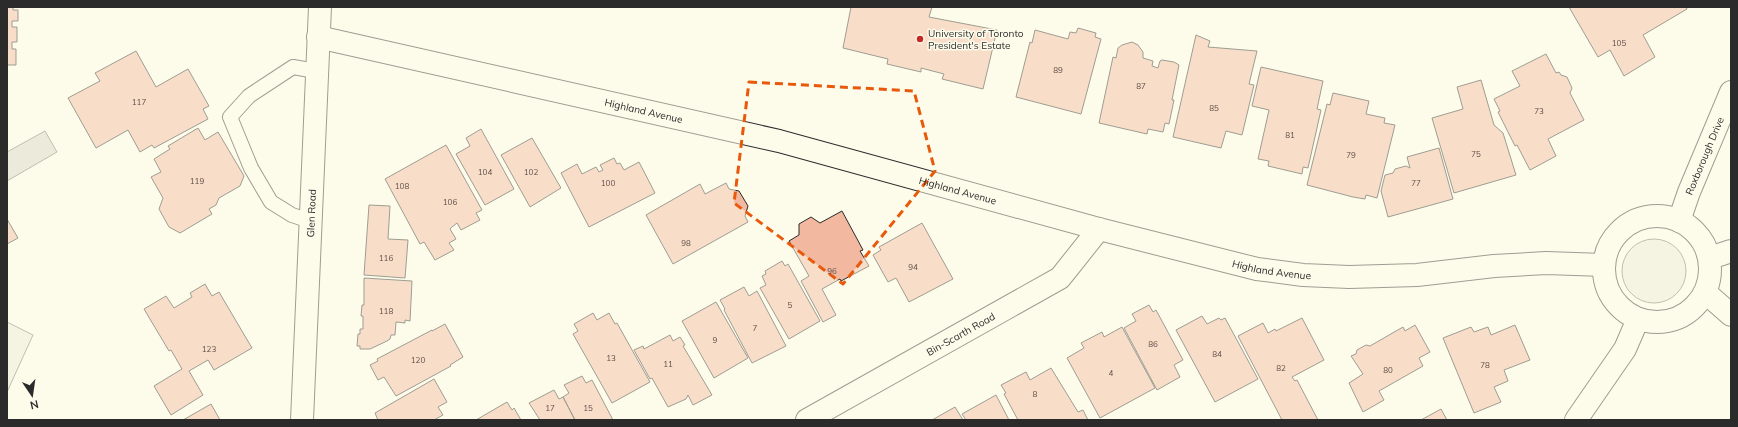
<svg xmlns="http://www.w3.org/2000/svg" width="1738" height="427" font-family="Mulish,sans-serif">
<style>
.green{fill:#ecebdb;stroke:#74746e}
.water{fill:#d8d7c9;stroke:#74746e}
.building{fill:#f2b8a0;stroke:#2b2b2b}
.lines{fill:none;stroke-linecap:round;stroke-linejoin:round}
.lane-casing{stroke:#2b2b2b;stroke-width:16}
.street-casing{stroke:#2b2b2b;stroke-width:24}
.lane{stroke:#fdfbea;stroke-width:14}
.street{stroke:#fdfbea;stroke-width:22}
.marked{fill:none;stroke:#e8590c;stroke-width:3;stroke-dasharray:8 5;stroke-linejoin:round}
.poi-dot{fill:#c62828;stroke:#fdfbea;stroke-width:1.5}
.labels{text-anchor:middle;dominant-baseline:central;stroke-width:3;stroke-linejoin:round;paint-order:stroke}
.number-label{font-size:8px;fill:#5d4e48}
.poi-label{font-size:10px;fill:#2b2b2b;stroke:#fdfbea;text-anchor:start}
.street-label{font-size:10px;fill:#2b2b2b;stroke:#fdfbea}
</style>
<rect width="100%" height="100%" fill="#fdfbea"/>
<path class="green" d="M1622 271a32 32 0 1 1 64 0a32 32 0 1 1-64 0Z
M7 322 33 335 7 392Z"/>
<path class="water" d="M45 131 57 152 7 181V152Z"/>
<path class="building" d="M7 7H13V10H18V21H12V27H17V42H12V49H16V65H7Z
M851 7H932L929 17 997 30 983 89 942 79 944 74 921 68V72L887 64 888 59 843 48Z
M1569 7H1686L1687 9 1643 35 1655 57 1624 76 1610 50 1598 57Z
M1078 28 1096 33 1095 37 1101 39 1081 114 1016 97 1030 42 1032 43 1035 30 1068 39 1070 32 1076 33Z
M1196 35 1210 41 1208 47 1257 51 1249 84 1254 85 1242 135 1226 131 1221 148 1173 137Z
M1132 42 1138 45 1143 52V58L1153 61 1152 66 1158 68 1160 61 1162 60 1174 62 1179 65 1172 100H1174L1169 124 1165 123 1163 132 1148 129 1147 134 1099 123 1113 57 1116 58 1118 48 1122 45Z
M136 51 156 87 188 69 209 106 203 109 208 119 154 148 152 145 140 152 128 130 96 148 68 98 100 81 95 73Z
M1546 54 1556 73 1559 72 1561 75 1567 77 1572 88 1570 93 1584 120 1548 139 1556 156 1530 170 1517 145 1515 146 1498 112 1500 111 1494 99 1520 86 1512 71Z
M1261 67 1323 81 1317 109 1321 110 1308 168 1303 167 1302 174 1268 166 1269 161 1258 159 1269 110 1252 106Z
M1481 80 1494 125 1503 133 1516 175 1454 193 1432 118 1463 109 1457 87Z
M1333 93 1369 101 1366 114 1385 118 1384 123 1395 125 1377 198 1366 195 1365 199 1353 197 1307 185 1327 104 1330 105Z
M198 128 205 140 218 132 244 176 240 186 219 198 216 205 209 209 212 214 180 233 169 227 159 209 163 198 151 177 161 172 154 159 170 149 168 146Z
M481 129 514 189 485 205 456 154 470 146 466 138Z
M532 138 561 188 530 207 501 155Z
M446 145 482 210 476 213 480 220 461 230 457 223 452 227 450 229 456 239 449 243 454 250 435 260 424 242 420 244 385 179Z
M1439 148 1453 199 1388 217 1381 191 1385 175 1393 173 1395 169 1406 166 1410 168 1407 157Z
M614 158 617 164 620 163 624 170 639 162 655 193 589 227 561 173 577 164 582 174 596 167 599 172 603 170 600 165Z
M726 183 729 189 739 191 748 206 745 216 748 222 673 264 646 215 700 184 705 194Z
M369 205 390 206 388 239 408 240 405 278 364 275Z
M842 211 863 250 860 251 869 266 841 281 840 279 822 289 836 315 823 322 801 281 809 276 789 241 799 235V224L811 217 820 223Z
M7 219 18 238 7 244Z
M922 223 953 279 909 302 896 278 888 282 873 255 881 250 879 247Z
M782 261 785 266 788 264 820 321 789 339 760 288 766 285 762 276 766 274 765 271Z
M364 278 412 281 410 321 405 320V323L396 322 395 335H391L390 339 387 341 370 349H360V346H357L358 334H360V329H363V316H361L362 305H364Z
M205 284 212 296 219 292 252 348 214 370 208 360 189 371 203 395 171 415 154 386 182 369 171 350 169 351 144 309 166 296 174 308 192 297 190 293Z
M744 287 749 296 757 291 786 346 752 363 724 310 725 309 720 300Z
M716 302 748 358 714 378 682 321Z
M1149 305 1153 312 1156 310 1183 360 1174 365 1180 377 1157 390 1124 328 1136 321 1132 314Z
M593 313 597 320 609 313 615 324 617 323 650 382 612 403 573 334 578 331 574 324Z
M1202 316 1207 324 1219 318 1221 320 1225 318 1258 379 1215 402 1176 330Z
M1302 318 1324 360 1292 377 1295 381 1297 380 1318 420H1282L1238 336 1263 323 1268 333 1275 329 1276 331Z
M445 324 463 357 450 365 451 366 396 396 384 377 378 380 370 365 378 361 377 359 432 330V331Z
M1415 325 1430 352 1419 358 1423 366 1379 391 1384 400 1363 412 1349 383 1363 374 1351 356 1356 354 1357 350 1366 345 1370 346 1403 327 1405 331Z
M1515 325 1530 360 1504 370 1508 381 1494 387 1501 402 1474 413 1443 338 1471 327 1474 332 1488 327 1491 335Z
M1122 327 1155 388 1100 418 1067 358 1084 348 1081 343 1102 332 1104 337Z
M670 335 673 341 680 337 685 345 683 346 712 395 693 405 688 395 686 399 668 407 652 378 650 379 634 350 643 346 644 349Z
M1051 368 1078 412 1083 410 1088 420H1018L1004 394 1006 393 1001 385 1026 372 1030 380Z
M582 376 586 383 592 380 613 420H575L563 397 569 393 564 385Z
M434 379 447 402 438 407 443 415 434 420H378L375 413Z
M554 390 559 399 563 397 575 420H540L529 403Z
M996 395 1009 420H966L962 414Z
M507 402 512 410 514 408 521 420H476Z
M211 404 220 420H183Z
M955 407 963 420H932Z
M1441 409 1447 420H1421Z"/>
<g class="lines">
<g class="lane-casing">
<path id="lane" d="M310 221 292 215 271 202 251 168 230 117 249 96 293 67 316 71"/>
</g>
<g class="street-casing">
<g id="street">
<path id="s1" d="M318 37 779 141 1099 229 1257 269 1303 275 1349 277 1417 275 1494 266 1546 263 1604 265"/>
<circle cx="1657" cy="269" r="53"/>
<path id="s2" d="M1679 221 1689 192 1731 92"/>
<path d="M1710 258 1731 251"/>
<path d="M1706 293 1731 315"/>
<path id="s3" d="M302 420 320 7"/>
<path id="s4" d="M807 420 1060 278 1099 229"/>
<path d="M1576 420 1625 349 1638 319"/>
</g>
</g>
<use href="#lane" class="lane"/>
<use href="#street" class="street"/>
</g>
<path d="M0 0H1738V427H0ZM749 82 914 91 935 171 843 284 734 203Z" fill="#fdfbea" fill-opacity=".55" fill-rule="evenodd"/>
<path class="marked" d="M749 82 914 91 935 171 843 284 734 203Z"/>
<circle class="poi-dot" cx="920" cy="39" r="4"/>
<g class="labels">
<g class="number-label">
<text x="1619" y="43">105</text>
<text x="1058" y="70">89</text>
<text x="1141" y="86">87</text>
<text x="139" y="102">117</text>
<text x="1214" y="108">85</text>
<text x="1539" y="111">73</text>
<text x="1290" y="135">81</text>
<text x="1476" y="154">75</text>
<text x="1351" y="155">79</text>
<text x="485" y="172">104</text>
<text x="531" y="172">102</text>
<text x="197" y="181">119</text>
<text x="608" y="183">100</text>
<text x="1416" y="183">77</text>
<text x="402" y="186">108</text>
<text x="450" y="202">106</text>
<text x="686" y="243">98</text>
<text x="386" y="258">116</text>
<text x="913" y="267">94</text>
<text x="832" y="271">96</text>
<text x="790" y="305">5</text>
<text x="386" y="311">118</text>
<text x="755" y="328">7</text>
<text x="715" y="340">9</text>
<text x="1153" y="344">86</text>
<text x="209" y="349">123</text>
<text x="1217" y="354">84</text>
<text x="611" y="358">13</text>
<text x="418" y="360">120</text>
<text x="668" y="364">11</text>
<text x="1485" y="365">78</text>
<text x="1281" y="368">82</text>
<text x="1388" y="370">80</text>
<text x="1111" y="373">4</text>
<text x="1035" y="394">8</text>
<text x="550" y="408">17</text>
<text x="588" y="408">15</text>
</g>
<g class="poi-label">
<text x="928" y="33">University of Toronto<tspan x="928" dy="12">President's Estate</tspan></text>
</g>
<g class="street-label">
<text stroke="none"><textPath href="#s1" startOffset="334">Highland Avenue</textPath></text>
<text stroke="none"><textPath href="#s2" startOffset="70">Roxborough Drive</textPath></text>
<text stroke="none"><textPath href="#s1" startOffset="658">Highland Avenue</textPath></text>
<text stroke="none"><textPath href="#s3" startOffset="207">Glen Road</textPath></text>
<text stroke="none"><textPath href="#s1" startOffset="982">Highland Avenue</textPath></text>
<text stroke="none"><textPath href="#s4" startOffset="176">Bin-Scarth Road</textPath></text>
</g>
</g>
<rect width="1738" height="427" fill="none" stroke="#2b2b2b" stroke-width="16"/>
<g transform="translate(32 395) rotate(167)" stroke="#fdfbea" stroke-width="3" paint-order="stroke">
<path d="M0-3L7 15L0 10L-7 15Z" fill="#2b2b2b"/>
<text y="-6" font-size="11" font-weight="bold" text-anchor="middle" fill="#2b2b2b">N</text>
</g>
</svg>
